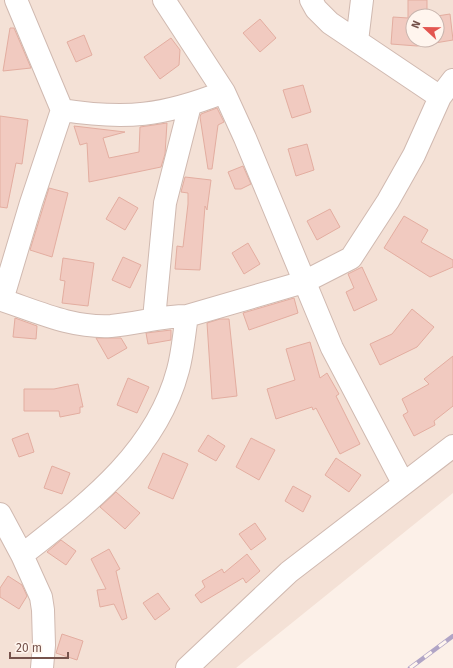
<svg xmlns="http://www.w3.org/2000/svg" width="453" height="668" font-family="'Fira Sans',sans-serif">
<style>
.residential{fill:#f4e1d6;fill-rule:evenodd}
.building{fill:#f1cac0;stroke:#e3ada0}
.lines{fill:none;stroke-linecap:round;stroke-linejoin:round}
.minor-casing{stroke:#d0b9b0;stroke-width:24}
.minor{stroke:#fff;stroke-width:22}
.rail-casing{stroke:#b1a5c6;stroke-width:4.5}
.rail{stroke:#fff5ee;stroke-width:3;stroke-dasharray:9;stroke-linecap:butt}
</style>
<rect width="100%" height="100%" fill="#fcf0e8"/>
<path class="residential" d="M0 0H453V493L236 668H0ZM413 16H437V40H413Z"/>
<path class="building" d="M408 0H427V16H413V40H437V16L450 14 453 40 417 46 391 44 393 17 408 18Z
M260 19 276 38 260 52 243 33Z
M10 28H14L31 68 3 71Z
M84 35 92 55 76 62 67 42Z
M171 38 180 50 179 65 160 79 144 57Z
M303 85 311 112 292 118 283 90Z
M217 108 224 122 218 125 212 169H208L200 117 201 114Z
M0 116 28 120 22 164 16 163 7 208 0 207Z
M167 123 165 154 161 167 89 182 87 143 80 145 74 126 125 132 103 138 109 158 139 152 140 127Z
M307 144 314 170 296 176 288 149Z
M243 166 251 184 241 189H235L228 172Z
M185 177 211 180 207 210 205 206 200 270 175 269 177 246 183 247 188 204V193L181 192Z
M49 188 68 193 52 257 30 250Z
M119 197 138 208 125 230 106 219Z
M330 209 340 227 317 240 307 221Z
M404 216 428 230 421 242 453 260V267L430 277 384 248Z
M248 243 260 264 244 274 232 253Z
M123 257 141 265 130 288 112 280Z
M63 258 94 263 88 306 62 303 65 281 60 280Z
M362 267 377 300 354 311 346 292 354 288 348 274Z
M294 298 298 313 249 330 243 313Z
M412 309 434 327 417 347 380 365 370 344 392 334Z
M15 318 37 326 36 339 13 337Z
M220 319H229L237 396 212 399 207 323Z
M171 330V340L148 344 146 333Z
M96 338H121L127 348 108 359Z
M310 342 320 378 327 373 339 394 336 396 360 444 340 454 316 408 313 410 312 407 276 419 267 389 295 380 286 349Z
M453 356V406L434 421 435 425 414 436 403 415 408 412 402 399 429 384 424 379Z
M128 378 149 387 137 413 117 405Z
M78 384 83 407H80V413L60 417 59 411H24V389H54Z
M28 433 34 452 19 457 12 439Z
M208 435 225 446 216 461 198 451Z
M251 438 275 450 259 480 236 467Z
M163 453 188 464 173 499 148 488Z
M336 458 361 475 349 492 325 475Z
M52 466 70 473 62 494 44 488Z
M293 486 311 496 303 512 285 501Z
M116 492 140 513 125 529 100 507Z
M255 523 266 539 251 550 239 534Z
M61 540 76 551 66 565 47 552Z
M109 549 120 569 116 571 127 618 122 620 114 604 100 607 97 590 106 589 91 559Z
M247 554 260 571 246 583 243 578 201 603 195 595 205 587 202 581 222 569 224 573Z
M8 576 22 585 27 596 19 609 0 597V588Z
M158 593 170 609 155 620 143 603Z
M62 634 83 641 77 660 56 653Z"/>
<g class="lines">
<g class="minor-casing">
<path id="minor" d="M16 0 62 110 31 203 2 300C38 312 72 328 111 326 137 324 161 316 187 316L304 282 351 258 388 201 414 155 440 97 453 80
M164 0 224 92 245 138 332 348 403 483
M311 0 316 9 330 23 440 97
M357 41 362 0
M62 110C126 120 163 116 224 92
M154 319 165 203 190 105
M0 514 22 555 41 597 43 610 44 645 42 668
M22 555C87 504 156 453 178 370 183 352 184 333 187 316
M187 668 289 572 453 446"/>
</g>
<use href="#minor" class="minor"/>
<g class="rail-casing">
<path id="rail" d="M410 668 453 636"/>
</g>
<use href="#rail" class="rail"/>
</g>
<g transform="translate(425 28) rotate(292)"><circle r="19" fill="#fff5ee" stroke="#c8b4ad"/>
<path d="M0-3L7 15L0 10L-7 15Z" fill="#e35550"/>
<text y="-6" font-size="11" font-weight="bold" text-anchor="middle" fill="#76534c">N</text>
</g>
<path d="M10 652v6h58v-6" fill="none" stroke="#76534c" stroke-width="2"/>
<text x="16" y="652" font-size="12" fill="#76534c" stroke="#fff5ee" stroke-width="3" paint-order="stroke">20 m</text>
</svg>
